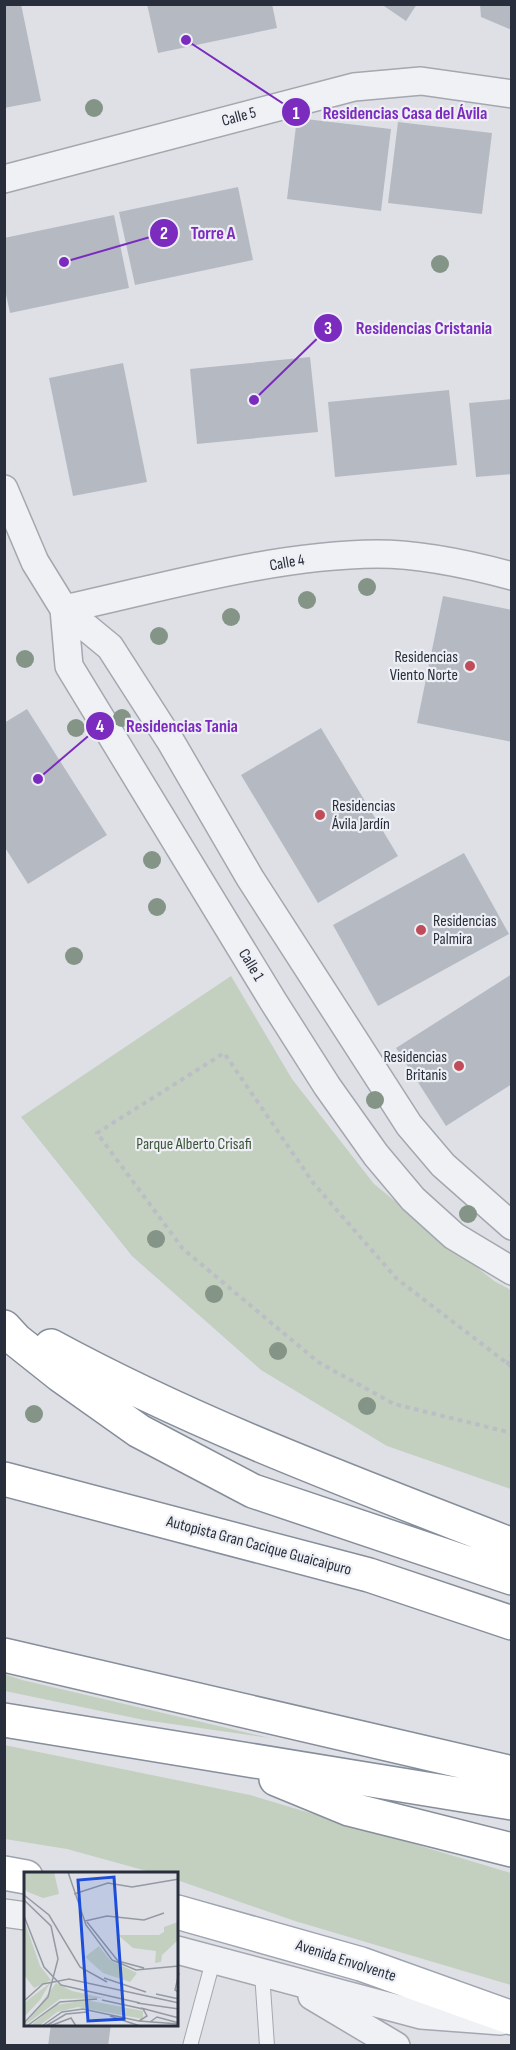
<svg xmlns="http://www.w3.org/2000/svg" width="516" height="2050" font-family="'Sofia Sans Condensed',sans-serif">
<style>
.green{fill:#c3cfbf}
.building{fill:#b5bac2}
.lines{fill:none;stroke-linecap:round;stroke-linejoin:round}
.service-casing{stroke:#a4a7af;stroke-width:16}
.minor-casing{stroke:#a4a7af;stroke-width:30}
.primary-casing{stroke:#9ea4b0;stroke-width:36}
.motorway-casing{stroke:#868e9b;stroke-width:36}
.path{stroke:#bcbec5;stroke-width:4;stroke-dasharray:4.5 4.5;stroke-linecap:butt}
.service{stroke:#f0f1f5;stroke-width:14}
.minor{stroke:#f0f1f5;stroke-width:27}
.primary{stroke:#fff;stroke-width:33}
.motorway{stroke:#fff;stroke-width:33}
.tree{fill:#849486}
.poi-dot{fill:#c14c59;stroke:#edeff4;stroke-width:2}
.labels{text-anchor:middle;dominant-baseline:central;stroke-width:4.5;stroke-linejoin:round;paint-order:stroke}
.street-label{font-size:16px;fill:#282e3b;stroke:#edeff4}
.poi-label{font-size:16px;fill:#282e3b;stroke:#edeff4;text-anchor:end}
.park-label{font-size:16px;fill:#3b5537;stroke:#edeff4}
.inset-road{fill:none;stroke:#9599a2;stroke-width:1.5}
.view{fill:#1d4ed8;fill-opacity:0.15;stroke:#1d4ed8;stroke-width:3}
.inset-edge{fill:none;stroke:#282e3b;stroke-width:3}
.leader{fill:none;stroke:#7b2cbf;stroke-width:2}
.callout-dot{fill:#7b2cbf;stroke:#edeff4;stroke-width:2}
.mark-label{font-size:18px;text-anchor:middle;font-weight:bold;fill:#fff}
.callout-label{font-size:18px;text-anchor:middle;font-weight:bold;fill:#7b2cbf;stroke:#edeff4;stroke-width:4.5;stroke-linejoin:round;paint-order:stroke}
</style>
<rect width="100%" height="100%" fill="#dee0e6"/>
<path class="green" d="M231 976 292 1079 374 1184 494 1281 511 1290V1489L387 1446 261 1370 132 1256 21 1117Z
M4 1674 22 1680 270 1738 144 1720 5 1691Z
M4 1745 250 1795 511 1873V1985L295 1921 177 1880V1873H154L67 1849 5 1839Z"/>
<path class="building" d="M4 4H21L41 101 4 108Z
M147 4H272L277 28 158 53Z
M381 4H417L406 21Z
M480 4H512V30L481 17Z
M297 118 391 129 381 211 287 199Z
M398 122 492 133 482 214 388 203Z
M238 187 253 260 135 285 119 212Z
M114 215 129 288 10 313 4 285V238Z
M310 357 318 432 197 444 190 369Z
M123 363 147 482 73 496 49 378Z
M449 390 457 465 335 477 328 402Z
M512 399V474L476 477 469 403Z
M443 596 512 610V742L417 723Z
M27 709 107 835 28 884 4 846V723Z
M321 728 398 856 318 903 241 775Z
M464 853 509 934 378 1006 333 925Z
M512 974V1084L446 1126 396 1048Z
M51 2024H111L108 2046H48Z"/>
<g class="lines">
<g class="service-casing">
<path id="service" d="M262 1973 267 2046
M190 2046 213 1961"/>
</g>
<g class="minor-casing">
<path id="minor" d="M4 179 354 87 421 81 512 94
M4 489 35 562 64 609 110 647 171 742 250 878 409 1125 443 1165 512 1226
M64 609 69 666 273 1001 327 1086 376 1155 413 1199 454 1236 512 1271
M64 609C166 587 272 555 377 554 422 554 468 564 512 576
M4 1913 26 1916
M177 1950 421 2015 501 2021
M312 1996 396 2046"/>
</g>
<g class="primary-casing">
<path id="primary" d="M4 1873 26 1877
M177 1912 361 1964 512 2018"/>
</g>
<g class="motorway-casing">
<path id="motorway" d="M4 1327 16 1340 60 1375 139 1431 253 1491 512 1578
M51 1346C198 1426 356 1484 512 1545
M4 1479 369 1575 512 1623
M4 1655 512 1773
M4 1720 512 1803
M276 1779 349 1809 512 1850"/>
</g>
<path class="path" d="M507 1365 512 1354
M512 1367 397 1279 314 1184 224 1053 97 1133 183 1249 318 1362 394 1404 512 1433"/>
<use href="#service" class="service"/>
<use href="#minor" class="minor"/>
<use href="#primary" class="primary"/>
<use href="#motorway" class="motorway"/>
</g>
<g class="tree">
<circle cx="94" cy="108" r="9"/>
<circle cx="440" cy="264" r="9"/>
<circle cx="367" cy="587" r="9"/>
<circle cx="307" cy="600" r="9"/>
<circle cx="231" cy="617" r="9"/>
<circle cx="159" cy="636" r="9"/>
<circle cx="25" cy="659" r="9"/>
<circle cx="122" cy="718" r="9"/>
<circle cx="76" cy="728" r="9"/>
<circle cx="152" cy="860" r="9"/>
<circle cx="157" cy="907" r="9"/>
<circle cx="74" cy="956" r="9"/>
<circle cx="375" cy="1100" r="9"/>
<circle cx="468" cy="1214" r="9"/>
<circle cx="156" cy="1239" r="9"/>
<circle cx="214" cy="1294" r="9"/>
<circle cx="278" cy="1351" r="9"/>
<circle cx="367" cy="1406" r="9"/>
<circle cx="34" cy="1414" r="9"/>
</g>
<g class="poi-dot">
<circle cx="470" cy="666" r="6"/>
<circle cx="320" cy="815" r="6"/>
<circle cx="421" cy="930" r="6"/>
<circle cx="459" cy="1066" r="6"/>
</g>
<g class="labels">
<g class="street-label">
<text transform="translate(239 117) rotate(-15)">Calle 5</text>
<text transform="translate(287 563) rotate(-10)">Calle 4</text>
<text transform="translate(251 965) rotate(59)">Calle 1</text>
<text transform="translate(259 1546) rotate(15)">Autopista Gran Cacique Guaicaipuro</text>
<text transform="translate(346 1961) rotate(18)">Avenida Envolvente</text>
</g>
<g class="poi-label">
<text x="458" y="657">Residencias<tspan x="458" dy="18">Viento Norte</tspan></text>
<text x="332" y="806" text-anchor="start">Residencias<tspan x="332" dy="18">Ávila Jardín</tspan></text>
<text x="433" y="921" text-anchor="start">Residencias<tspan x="433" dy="18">Palmira</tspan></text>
<text x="447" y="1057">Residencias<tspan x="447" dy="18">Britanis</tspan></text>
</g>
<g class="park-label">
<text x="194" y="1144">Parque Alberto Crisafi</text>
</g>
</g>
<g transform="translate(24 1872)">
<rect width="154" height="154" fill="#dee0e6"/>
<path d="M0 0H30L35 22 19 26 4 20 0 17ZM154 34V68L138 83 137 90 131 91 132 79 109 76 94 63H135L140 60V55L154 50ZM0 48 16 94 27 108 10 116 0 103ZM75 74 86 88 113 101 106 110 79 101 61 85ZM26 111 16 128 0 145V131ZM32 111 48 119 81 126 36 127 0 154ZM62 128 119 139V147L54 135 33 140 15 154H6L32 133Z" fill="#c3cfbf"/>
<path class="inset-road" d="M44 0 62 53 88 88 112 98 155 94M50 22 84 11 108 15 155 7M0 23 25 43 56 95 83 110M0 28 27 54 34 87 24 125 0 151M0 44 20 95 37 113 116 131M61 49 83 44 120 48 140 41M63 50 94 89 120 96M155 101 151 118 155 120M80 106 122 120M132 122 155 127M78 128 119 137 123 144 115 149M0 129 19 112 45 107 155 131M113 131 155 137M117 136 155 146M86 144 116 154M126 150 133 145 155 151M3 154 36 130 73 127M18 154 38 140 59 137 115 149 155 152M22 154 42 142 63 140M26 154 47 146 52 154"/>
<path class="view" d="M90 5 100 147 64 149 54 8Z"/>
<rect width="154" height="154" class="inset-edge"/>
</g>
<path class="leader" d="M186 40L296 112M64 262L164 233M254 400L328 328M38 779L100 726"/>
<g class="callout-dot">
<circle cx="186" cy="40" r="6"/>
<circle cx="64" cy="262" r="6"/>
<circle cx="254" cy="400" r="6"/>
<circle cx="38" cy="779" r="6"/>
<circle cx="296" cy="112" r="15"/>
<circle cx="164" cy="233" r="15"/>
<circle cx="328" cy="328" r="15"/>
<circle cx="100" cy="726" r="15"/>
</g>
<g class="mark-label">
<text x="296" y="119">1</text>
<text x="164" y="239">2</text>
<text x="328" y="334">3</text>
<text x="100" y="732">4</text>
</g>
<g class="callout-label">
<text x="405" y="119">Residencias Casa del Ávila</text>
<text x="213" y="239">Torre A</text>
<text x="424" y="334">Residencias Cristania</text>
<text x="182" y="732">Residencias Tania</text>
</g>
<rect width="516" height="2050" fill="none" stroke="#282e3b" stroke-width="12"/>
</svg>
